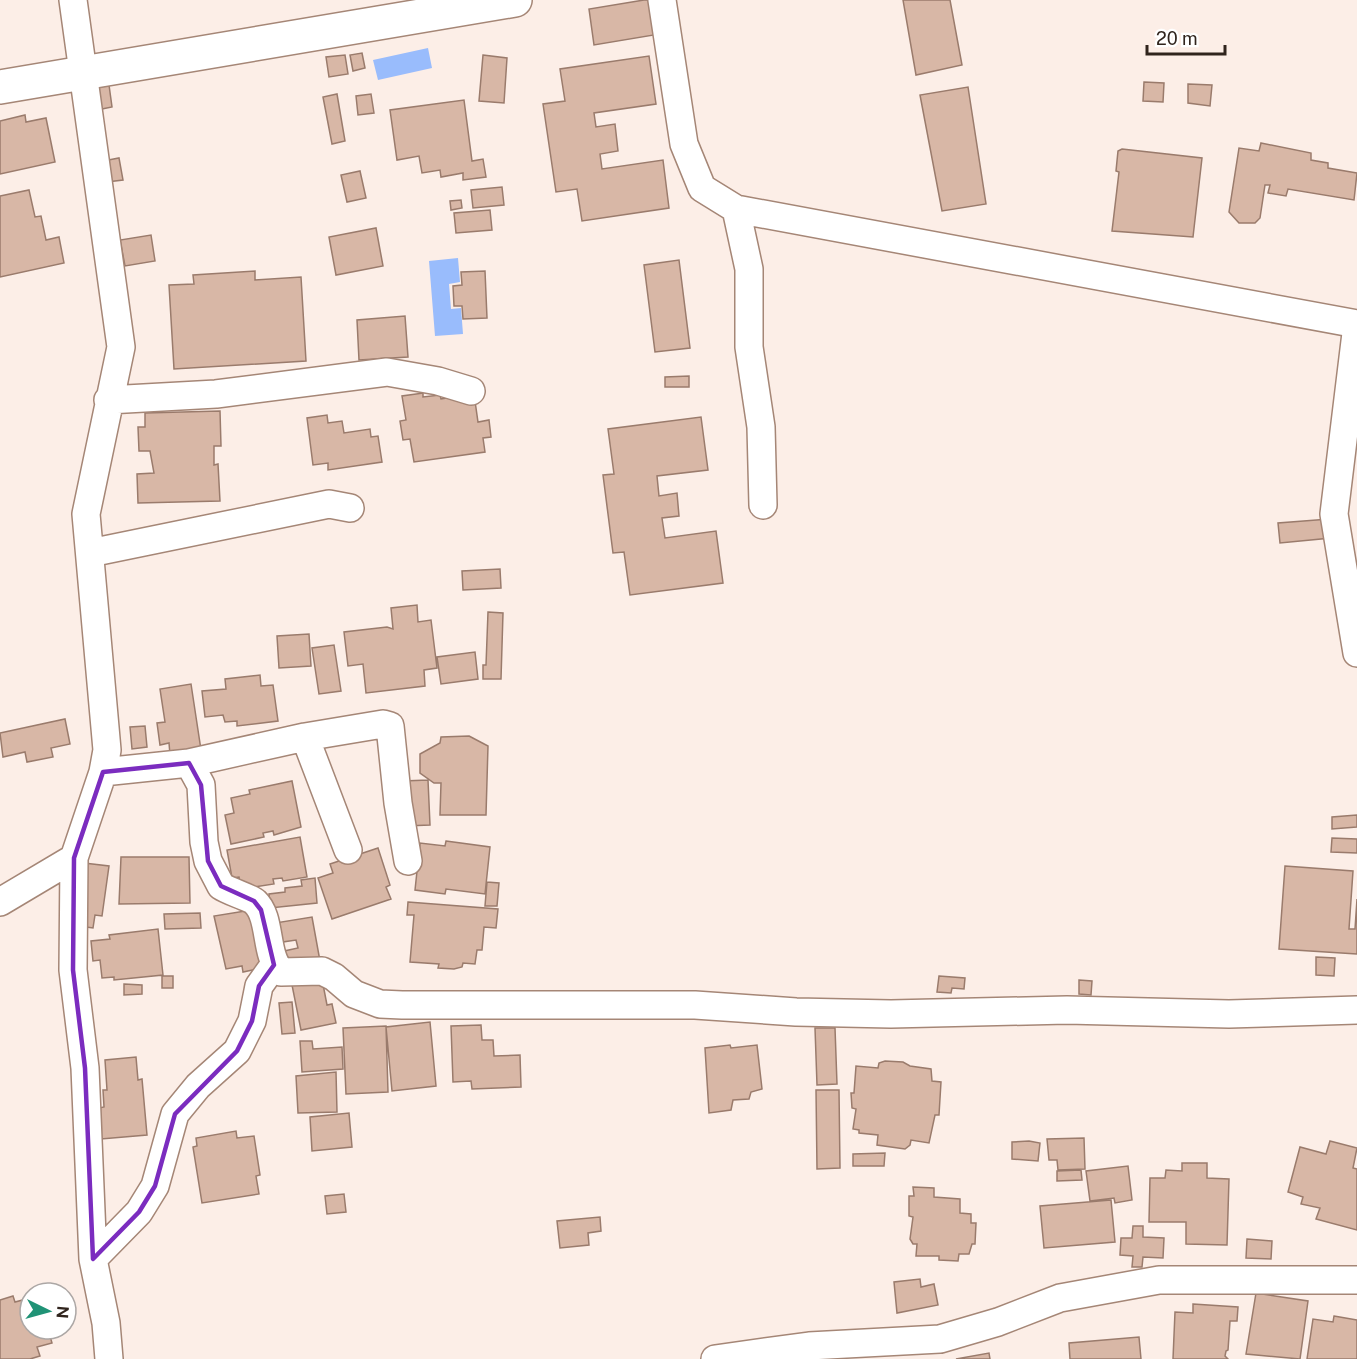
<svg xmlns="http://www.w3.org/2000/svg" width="1357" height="1359" font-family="'Public Sans',sans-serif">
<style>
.water{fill:#99bcfc}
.building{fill:#d8b7a6;stroke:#9a7b6c;stroke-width:1.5;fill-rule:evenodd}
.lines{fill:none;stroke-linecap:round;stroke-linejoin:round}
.street-casing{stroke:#a58676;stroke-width:30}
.secondary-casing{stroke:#a58676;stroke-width:36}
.street{stroke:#fff;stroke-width:27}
.secondary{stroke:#fff;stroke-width:33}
.marked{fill:none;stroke:#7b2cbf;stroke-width:4.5;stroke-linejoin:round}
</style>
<rect width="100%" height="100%" fill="#fceee7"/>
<path class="water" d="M428 48 432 68 378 80 373 60Z
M458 258 460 282 449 284 451 309 461 308 463 334 435 336 429 261Z"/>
<path class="building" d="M644 0H655L660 34 594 45 589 9Z
M903 0H950L962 65 916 75Z
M362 53 365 68 353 71 350 55Z
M345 55 348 74 329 77 326 57Z
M483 55 507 58 504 103 479 101Z
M649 56 656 104 594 113 596 127 615 124 618 151 600 154 602 169 663 160 669 208 582 221 577 189 556 192 543 104 565 101 560 69Z
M1144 82 1164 83 1163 102 1143 101Z
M1188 84 1212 85 1210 106 1188 103Z
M109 85 112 107 92 111 88 89Z
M968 87 986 204 942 211 920 95Z
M337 94 345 141 332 144 323 97Z
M371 94 374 113 358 115 356 96Z
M464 100 472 161 483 159 486 177 463 180V173L441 177 440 170 422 173 419 156 397 160 390 110Z
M25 115 26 122 46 118 55 162 0 174V121Z
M1261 143 1311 153V160L1328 163V168L1357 173 1354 200 1288 189 1286 196 1268 193 1270 185H1265L1260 218 1255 223H1239L1229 212 1239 148 1259 151Z
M1122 149 1202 158 1193 237 1112 231 1119 172 1116 171 1118 151Z
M119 158 123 180 107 182 103 161Z
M360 171 366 198 347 202 341 175Z
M502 187 504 205 473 208 471 190Z
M29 190 35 217 41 216 46 240 59 237 64 263 0 277V196Z
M461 200 462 208 451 210 450 201Z
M490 210 492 230 456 233 454 213Z
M376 228 383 266 336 275 329 237Z
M151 235 155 261 125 266 120 240Z
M679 260 690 348 655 352 644 265Z
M255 271V280L301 277 306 361 174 369 169 285 194 284 193 275Z
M485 271 487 318 463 319 462 306H454L453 286 462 285 461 272Z
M405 316 408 357 359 360 357 320Z
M689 376V387H665V377Z
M423 393V397L440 395 441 399 474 394 478 422 489 420 491 437 483 438 485 452 414 462 410 439 403 440 400 421 406 420 402 396Z
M220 411 221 446H214V465L218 464 220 501 138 503 137 474 154 473 150 451H139L138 427H145V413Z
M327 415 328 423 342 421 344 433 370 429 371 437 378 436 382 462 328 470V463L313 465 307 418Z
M701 417 708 470 657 476 659 496 677 493 679 516 662 518 665 538 716 531 723 583 630 595 624 552 613 553 603 475 614 474 608 429Z
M1329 519 1331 538 1280 543 1278 523Z
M500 569 501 588 463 590 462 571Z
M417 605 418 622 431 620 437 668 424 670 425 686 366 693 363 664 348 666 344 632 387 627 393 629 391 608Z
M488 612 503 613 501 679H483V665H486Z
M309 634 311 666 279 668 277 636Z
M334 645 341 691 319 694 312 648Z
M475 652 478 679 441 684 437 657Z
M260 675 261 686 273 685 278 721 237 726V721L225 722 223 715 205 717 202 691 226 689 225 679Z
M191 684 201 750 170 755 169 743 160 745 157 723 165 722 160 689Z
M65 719 70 744 51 748 53 757 27 762 25 752 3 757 0 733Z
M145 726 147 747 132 749 130 727Z
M469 736 488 746 486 815H440L441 783H434L420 773V754L440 743 441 737Z
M428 780 430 825 405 826 403 781Z
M292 781 301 827 274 835 273 831 263 833 264 837 231 844 225 815 234 813 231 798 250 794 249 790Z
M1357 815V827L1332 829V817Z
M300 837 307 877 283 881 282 878 273 879 274 884 241 889 239 877 232 878 227 850Z
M1332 838 1357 839V853L1331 852Z
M446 841 490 847 485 894 446 889 445 894 415 890 420 843 445 846Z
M378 848 390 885 386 887 391 899 332 919 318 878 333 873 330 864Z
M121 857H189L190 903 119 904Z
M84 863 109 866 102 916 95 915 93 928 79 926Z
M1285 866 1353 871 1349 929H1355L1357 899V954L1279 949Z
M315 878 317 903 270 908 269 894 285 892V888L302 886 301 880Z
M487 882 499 883 497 906H485Z
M408 902 498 909 496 928 484 927 482 950H477L475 964 463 963 462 967 454 969 438 968 439 964 410 962 414 915H407Z
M257 909 262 968 243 972 242 966 226 969 214 916Z
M200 913 201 928 165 929 164 914Z
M312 917 320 961 284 968 275 923ZM296 940 298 948 284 951 283 942Z
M158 929 163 975 114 980V977L102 978 100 960 93 961 91 941 110 939 109 935Z
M1316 957 1335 958 1334 976 1316 975Z
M321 974 327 1005 332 1004 336 1023 301 1030 291 980Z
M162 976H173V988H162Z
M939 976 965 978 964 989 952 988 951 993 937 992Z
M1079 980 1092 981 1091 995 1079 994Z
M124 984 142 985V994L124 995Z
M292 1002 295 1033 282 1034 279 1003Z
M430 1022 436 1086 392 1091 386 1027Z
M481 1025 482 1040H493L494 1056 520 1055 521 1087 472 1089 471 1081 453 1082 451 1026Z
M386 1026 388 1092 346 1094 343 1028Z
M815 1028H835L837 1084 817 1085Z
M300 1041H312L313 1049 342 1047 343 1069 302 1072Z
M730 1045 731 1048 757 1045 762 1089 751 1092 749 1099 733 1100 731 1110 709 1113 705 1048Z
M136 1057 138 1080 142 1079 147 1135 101 1139 99 1108 104 1107 103 1090H107L105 1060Z
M885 1061 903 1062 910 1066 931 1069 932 1081 941 1082 939 1115H935L929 1143 911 1140 910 1145 905 1149 877 1145 878 1135 859 1133V1130L853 1129 856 1109 852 1108 851 1093H854L856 1066 878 1068 879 1063Z
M336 1072 337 1112 298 1113 296 1076Z
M816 1090H839L840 1168 817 1169Z
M349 1113 352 1147 312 1151 310 1117Z
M236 1131 237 1138 254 1136 260 1175 256 1176 259 1194 202 1203 193 1147 197 1146 196 1138Z
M1084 1138 1085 1169 1058 1170 1057 1160H1049L1047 1139Z
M1029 1141 1040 1143 1038 1161 1012 1159V1142Z
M1330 1141 1357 1148 1353 1168 1357 1169V1230L1316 1219 1320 1208 1301 1204 1303 1197 1288 1192 1300 1147 1326 1154Z
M885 1153 884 1166H853V1154Z
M1182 1163H1207V1178L1229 1179 1227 1245 1186 1244V1222H1149L1150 1178H1165L1166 1170 1182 1171Z
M1128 1166 1132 1200 1115 1203 1114 1198 1090 1201 1086 1171Z
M1081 1170 1082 1180 1057 1181V1171Z
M913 1187 934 1188V1197L960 1199V1213L971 1214V1223H976L975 1244H972L969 1254H959L958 1261 939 1260V1256H916L917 1244H913L910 1239 913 1217 909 1216V1196H914Z
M344 1194 346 1212 327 1214 325 1196Z
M1111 1200 1115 1242 1044 1248 1040 1206Z
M600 1217 601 1231 588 1233 589 1245 560 1248 557 1221Z
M1133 1226H1143V1237L1164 1238 1163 1258 1143 1257 1142 1267H1132L1133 1256 1120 1255 1121 1238H1132Z
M1247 1239 1272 1241 1271 1259 1246 1258Z
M920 1279 921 1287 934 1284 938 1305 897 1313 894 1282Z
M1256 1293 1308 1301 1300 1359 1246 1354Z
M13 1296 15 1302 30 1298V1329H48L52 1343 37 1347 40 1356 30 1359H0V1300Z
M1193 1304 1238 1307 1237 1321H1230L1228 1350 1226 1351 1225 1356 1228 1359H1173L1175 1312 1193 1313Z
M1334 1316 1357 1320V1359H1307L1313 1319 1333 1322Z
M1139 1337 1141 1359H1070L1069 1343Z
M989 1353 990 1359H956Z"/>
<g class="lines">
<g class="street-casing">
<path id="street" d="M73 0 121 347 86 514 107 750 103 772 74 858 73 970 85 1068 93 1259 106 1323 109 1359
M662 0 684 144 702 188 736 209 1357 324
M736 209 749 269V347L761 427 763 505
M1357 325 1334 514 1357 653
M108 400 216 394 387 372 438 381 471 391
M90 553 329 504 350 508
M305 737 383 724 390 726 398 803 408 861
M189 763 201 785 204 842 208 861 221 886C228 891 251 898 255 902 272 918 264 954 281 972L322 971 334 977 354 994 380 1004 402 1005H695L796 1012 891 1014 1067 1010 1229 1014 1357 1010
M103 772 189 763 305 737 348 850
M0 902 74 858
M93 1259 139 1212 155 1186 175 1114 198 1086 237 1051 252 1021 259 986 274 965
M715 1359 809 1346 940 1339 998 1322 1060 1298 1159 1280H1357"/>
</g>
<g class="secondary-casing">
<path id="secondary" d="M0 87 515 0"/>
</g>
<use href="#street" class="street"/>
<use href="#secondary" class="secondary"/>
</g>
<path class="marked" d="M189 763 201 785 208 861 221 886 254 901 261 910 274 965 259 986 252 1021 237 1051 175 1114 155 1186 139 1212 93 1259 85 1068 73 970 74 858 103 772Z"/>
<g transform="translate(48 1311) rotate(95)"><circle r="28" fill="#ffffff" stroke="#aca7a5" stroke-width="1.5"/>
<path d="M0-4.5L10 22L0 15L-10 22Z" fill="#209376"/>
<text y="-9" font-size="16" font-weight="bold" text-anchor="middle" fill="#30241d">N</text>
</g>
<path d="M1147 45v9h78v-9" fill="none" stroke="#30241d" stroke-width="3"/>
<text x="1156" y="45" font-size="18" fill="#30241d" stroke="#ffffff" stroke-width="4.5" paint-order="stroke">20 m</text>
</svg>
